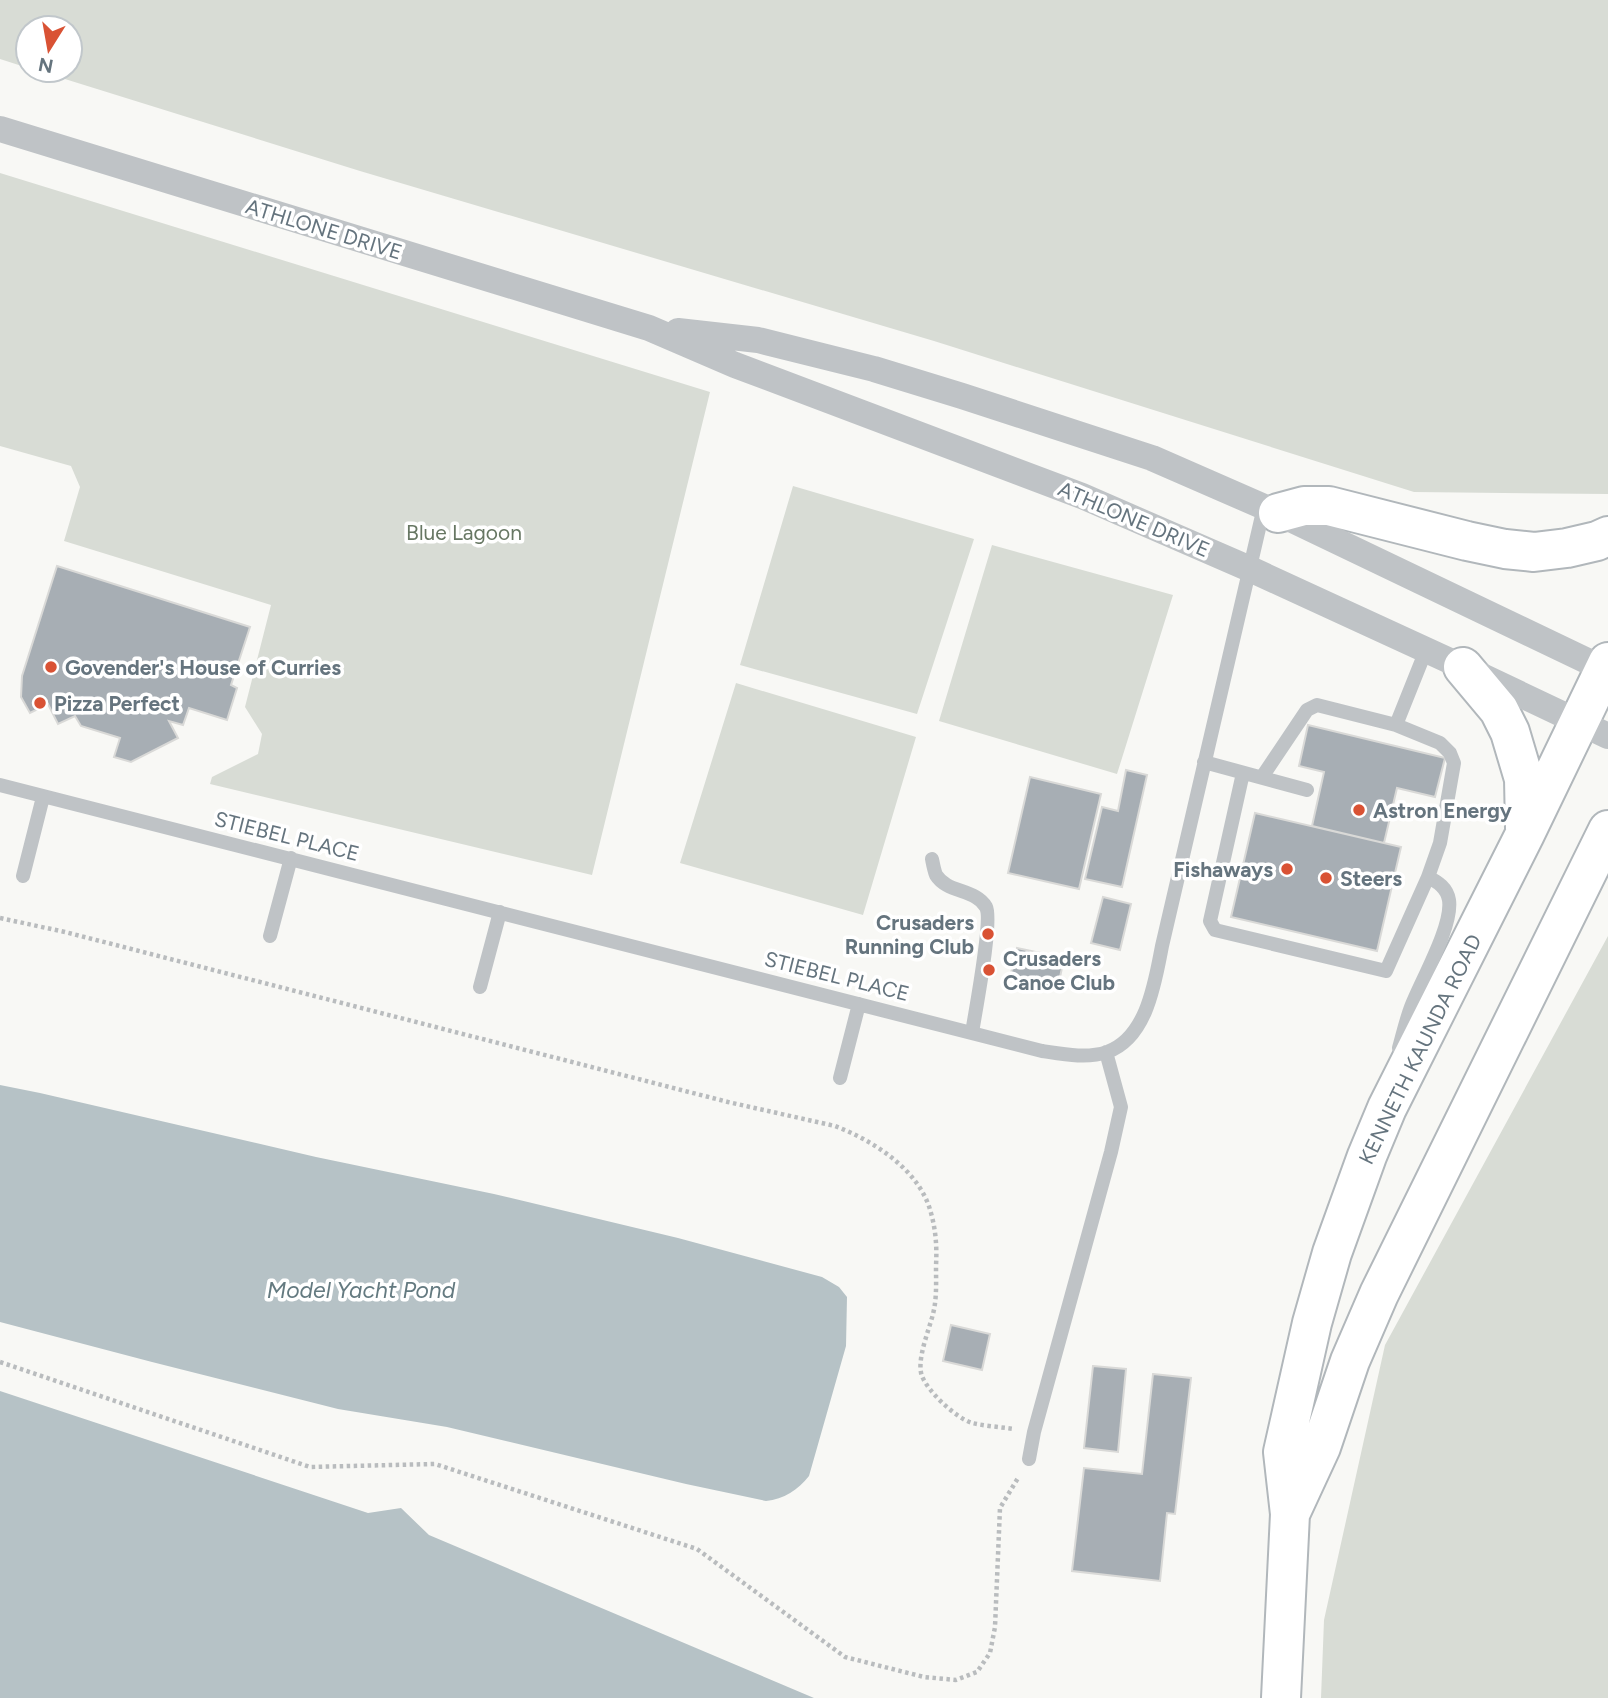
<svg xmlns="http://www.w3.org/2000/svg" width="1608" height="1698" font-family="Figtree,sans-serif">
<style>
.green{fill:#d8dcd5}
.water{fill:#b6c2c6}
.building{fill:#a7aeb4;stroke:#d9d9d7;stroke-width:2}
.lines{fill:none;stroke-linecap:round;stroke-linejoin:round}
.secondary-casing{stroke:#b1b7bb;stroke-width:42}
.path{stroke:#b9bcbe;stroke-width:4.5;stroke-dasharray:3.5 3.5;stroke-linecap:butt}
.lane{stroke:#bfc3c6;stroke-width:14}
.street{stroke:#bfc3c6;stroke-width:26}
.secondary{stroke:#fff;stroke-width:38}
.poi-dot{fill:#d95234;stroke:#fff;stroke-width:2.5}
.labels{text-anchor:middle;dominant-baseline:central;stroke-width:7;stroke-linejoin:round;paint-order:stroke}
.street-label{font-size:21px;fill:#65747e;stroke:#fff}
.park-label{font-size:21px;fill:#677763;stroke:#fff}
.poi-label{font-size:21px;font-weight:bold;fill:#65747e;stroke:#fff;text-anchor:start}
.water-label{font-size:23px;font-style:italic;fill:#647a80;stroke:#fff}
</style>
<rect width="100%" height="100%" fill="#f8f8f5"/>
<path class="green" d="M0 0H1608V494L1414 492 934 341 360 171 36 70H70V28H28V68L0 59Z
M0 173 710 392 592 875 210 784 212 777 258 754 262 734 245 707 271 605 64 541 80 487 71 466 0 446Z
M793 486 974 539 917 714 740 665Z
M992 545 1173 595 1117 774 939 721Z
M736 683 916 737 863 915 680 863Z
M1608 936V1698H1321L1324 1620 1385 1345Z"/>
<path class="water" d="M0 1085 40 1093 316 1157 494 1194 678 1238 822 1277 839 1287 847 1297 846 1346 809 1476C798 1490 784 1499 766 1501L686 1484 447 1427 338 1409 152 1362 0 1322Z
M0 1391 368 1513 401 1508 429 1535 814 1698H0Z"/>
<path class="building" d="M57 566 250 627 231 685 237 688 227 720 189 708 183 725 169 721 178 738 131 762 114 757 120 738 81 726 75 716 58 724 48 704 30 713 21 697 22 676Z
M1308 725 1445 758 1435 797 1397 788 1384 843 1312 826 1324 772 1299 766Z
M1126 770 1147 775 1122 887 1085 879 1102 807 1118 811Z
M1030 777 1101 794 1079 889 1008 873Z
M1255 813 1401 847 1377 951 1231 917Z
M1103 897 1131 904 1120 950 1091 943Z
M1017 948 1064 958 1058 987 1010 977Z
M951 1325 990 1334 982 1370 943 1361Z
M1093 1366 1126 1369 1118 1452 1084 1448Z
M1153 1374 1191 1378 1175 1514 1167 1513 1160 1581 1072 1571 1084 1468 1142 1474Z"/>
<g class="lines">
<g class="secondary-casing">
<path id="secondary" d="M1278 513 1304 506H1329L1467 541 1505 549 1534 552 1567 548 1597 541 1608 536
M1463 667 1499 710 1510 732 1524 779 1525 828
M1290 1514 1321 1447 1350 1361 1379 1294 1608 830
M1281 1698 1290 1514 1283 1452 1312 1323 1332 1253 1367 1156 1387 1108 1525 834 1608 662"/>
</g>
<path class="path" d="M0 918 65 932 728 1102 835 1126C874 1141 920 1170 931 1213 936 1231 937 1248 936 1266 936 1282 937 1298 933 1314 929 1330 916 1361 922 1376 928 1392 956 1418 972 1423 985 1426 1000 1427 1014 1429
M0 1362 310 1467 435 1464 697 1549 845 1657 924 1677 956 1680 977 1672 990 1653 995 1627 1000 1508 1018 1478"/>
<path class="lane" d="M1396 725 1426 650
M1204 762 1307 790
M1243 773 1210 921 1215 930 1386 971 1428 877 1440 843 1454 763 1450 753 1440 743 1396 725 1317 705 1307 710 1262 777
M0 785 1042 1051C1062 1054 1087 1059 1107 1052 1147 1038 1155 982 1162 946L1264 507
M932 859C933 864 934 870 936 875 947 893 976 889 986 907 993 920 975 1013 972 1033
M23 876 43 797
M270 936 291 858
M480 987 500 912
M1399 1048C1403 1034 1406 1020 1411 1007 1421 981 1453 926 1449 900 1447 888 1438 882 1428 877
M840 1078 859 1004
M1029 1459 1034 1432 1111 1152 1121 1107 1106 1052"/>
<path class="street" d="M0 129 649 328 735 365 1082 496 1250 569 1463 667 1608 736
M678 331 758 340 874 369 962 396 1152 458 1278 513 1608 671"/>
<use href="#secondary" class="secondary"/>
</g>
<g class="poi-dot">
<circle cx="51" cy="667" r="7"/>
<circle cx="40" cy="703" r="7"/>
<circle cx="1359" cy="810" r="7"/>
<circle cx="1287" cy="869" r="7"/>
<circle cx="1326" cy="878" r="7"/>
<circle cx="988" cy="934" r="7"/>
<circle cx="989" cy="970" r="7"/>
</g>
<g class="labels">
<g class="street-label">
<text transform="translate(324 229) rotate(17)">ATHLONE DRIVE</text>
<text transform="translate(1134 519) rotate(23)">ATHLONE DRIVE</text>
<text transform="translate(287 836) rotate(14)">STIEBEL PLACE</text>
<text transform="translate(837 976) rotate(14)">STIEBEL PLACE</text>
<text transform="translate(1420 1049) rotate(-64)">KENNETH KAUNDA ROAD</text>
</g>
<g class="park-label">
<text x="464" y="532">Blue Lagoon</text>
</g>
<g class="poi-label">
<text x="65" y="667">Govender's House of Curries</text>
<text x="54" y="703">Pizza Perfect</text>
<text x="1373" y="810">Astron Energy</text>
<text x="1273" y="869" text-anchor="end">Fishaways</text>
<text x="1340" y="878">Steers</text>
<text x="974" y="922" text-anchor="end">Crusaders<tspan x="974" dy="24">Running Club</tspan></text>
<text x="1003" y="958">Crusaders<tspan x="1003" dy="24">Canoe Club</tspan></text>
</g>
<g class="water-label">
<text x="361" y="1290">Model Yacht Pond</text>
</g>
</g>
<g transform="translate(49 49) rotate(191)"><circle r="33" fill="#ffffff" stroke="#c1c7cb" stroke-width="2"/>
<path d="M0-5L12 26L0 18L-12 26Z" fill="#d95234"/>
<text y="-10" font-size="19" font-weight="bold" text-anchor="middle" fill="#65747e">N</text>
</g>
</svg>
